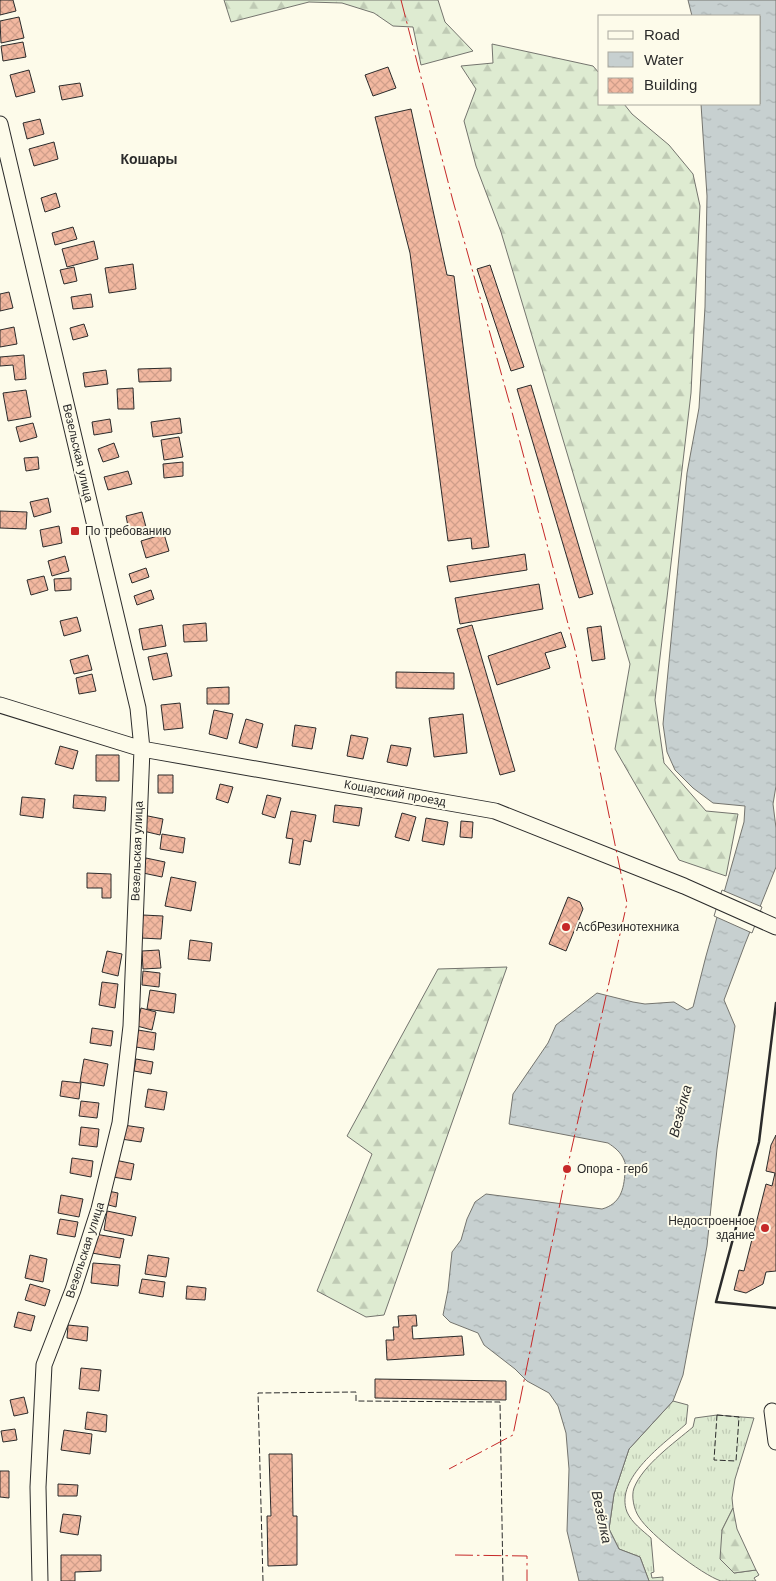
<svg xmlns="http://www.w3.org/2000/svg" width="776" height="1581" font-family="Arial,sans-serif">
<style>
.grass{fill:url(#grass-tufts);stroke:#74746e}
.forest{fill:url(#forest-firs);stroke:#74746e}
.water{fill:url(#water-ripples);stroke:#74746e}
.pier{fill:#fdfbea;stroke:#74746e}
.building{fill:url(#building-cross-hatch);stroke:#2b2b2b}
.lines{fill:none;stroke-linecap:round;stroke-linejoin:round}
.minor-casing{stroke:#2b2b2b;stroke-width:17}
.minor{stroke:#fdfbea;stroke-width:15}
.fence{stroke:#2b2b2b;stroke-width:1;stroke-dasharray:6 2.5;stroke-linecap:butt}
.wall{stroke:#2b2b2b;stroke-width:2.5}
.power{stroke:#c62828;stroke-width:1;stroke-dasharray:18 4 2.5 4;stroke-linecap:butt}
.poi-dot{fill:#c62828;stroke:#fdfbea;stroke-width:2}
.labels{text-anchor:middle;dominant-baseline:central;stroke-width:4;stroke-linejoin:round;paint-order:stroke}
.street-label{font-size:12px;fill:#2b2b2b;stroke:#fdfbea}
.poi-label{font-size:12px;fill:#2b2b2b;stroke:#fdfbea;text-anchor:start}
.neighbourhood-label{font-size:14px;font-weight:bold;fill:#2b2b2b;stroke:#fdfbea}
.water-label{font-size:14px;font-style:italic;fill:#2b2b2b;stroke:#fdfbea}
</style>
<defs>
<pattern id="grass-tufts" width="24" height="20" patternUnits="userSpaceOnUse" patternTransform="scale(1.25)"><rect width="24" height="20" fill="#deebd1"/><path d="M3 7l-1-3M5 7V3M7 7l1-3M15 17l-1-3M17 17v-4M19 17l1-3" fill="none" stroke="#bfcab4"/></pattern>
<pattern id="forest-firs" width="22" height="20" patternUnits="userSpaceOnUse" patternTransform="scale(1.25)"><rect width="22" height="20" fill="#deebd1"/><path d="M5 1l3.5 6h-7zM16 11l3.5 6h-7z" fill="#bfcab4"/></pattern>
<pattern id="water-ripples" width="26" height="14" patternUnits="userSpaceOnUse" patternTransform="scale(1.25)"><rect width="26" height="14" fill="#c7d0d0"/><path d="M2 4q2-2 4 0t4 0M15 11q2-2 4 0t4 0" fill="none" stroke="#abb3b3"/></pattern>
<pattern id="building-cross-hatch" width="8" height="8" patternUnits="userSpaceOnUse" patternTransform="scale(1.25)"><rect width="8" height="8" fill="#f2b8a0"/><path d="M0 0l8 8M0 8l8-8" fill="none" stroke="#d09e8a"/></pattern>
</defs>
<rect width="100%" height="100%" fill="#fdfbea"/>
<path class="grass" d="M673 1401 688 1405 686 1424C665 1443 614 1478 627 1512 632 1523 642 1530 651 1538L654 1572 651 1573 652 1578 663 1577V1581H649L640 1557 619 1549 609 1529 614 1494 629 1449Z
M717 1415 754 1418 735 1479 732 1498 733 1508 722 1530 734 1573 756 1570 759 1575 754 1578 756 1581C745 1581 731 1581 721 1581 702 1575 649 1534 639 1517 634 1510 631 1496 634 1488 643 1465 674 1443 693 1427L695 1418Z"/>
<path class="forest" d="M224 0H438L445 22 473 51 421 65 413 27 393 26 374 13 342 3 309 2 231 22Z
M492 44 593 66 600 74V104H624L632 114 669 145 693 174 700 206 691 393 655 700 664 763 706 811 738 814 726 876 679 860 615 749 630 664 501 232 476 166 464 121 476 89 461 66 493 63Z
M507 967 384 1315 366 1317 317 1291 372 1154 347 1136 438 969Z
M733 1508 737 1529 756 1570 734 1573 720 1559 722 1530Z"/>
<path class="water" d="M688 0H776V786L773 804 776 828V867L745 944 724 1000 735 1026 717 1149 707 1246 683 1375 673 1401 629 1449 614 1494 609 1529 619 1549 640 1557 649 1581H579L567 1531 569 1469 566 1433 558 1406 549 1393 527 1381 515 1369 484 1345 478 1333 450 1322 443 1315 448 1290 452 1252 461 1240 467 1219 475 1202 486 1194 602 1209C620 1204 624 1190 625 1172 625 1168 626 1163 624 1160 621 1152 614 1147 608 1143L509 1124 513 1094 548 1043 556 1025 597 993 633 1002 645 1004 674 1002 687 1010 693 1007 706 956 744 822 745 806 713 803 693 788 675 770 667 752 663 724 687 473 699 408 705 307 707 196 701 104H760V16H692Z"/>
<path class="pier" d="M722 890 762 907 752 933 714 916Z"/>
<path class="building" d="M0 0H13L16 11 0 15Z
M19 17 24 38 1 43 0 21Z
M23 42 26 57 3 61 1 46Z
M388 67 396 88 373 96 365 75Z
M29 70 35 92 16 97 10 75Z
M80 83 83 96 62 100 59 86Z
M411 109 447 275 454 276 489 547 472 549 471 538 448 541 410 253 375 117Z
M40 119 44 134 27 139 23 123Z
M54 142 58 159 34 166 29 149Z
M56 193 60 207 45 212 41 198Z
M73 227 77 239 55 245 52 233Z
M94 241 98 259 67 267 62 249Z
M133 264 136 289 109 293 105 268Z
M490 265 524 367 511 371 477 269Z
M74 267 77 281 64 284 60 270Z
M9 292 13 308 0 311V294Z
M91 294 93 307 73 309 71 297Z
M84 324 88 336 73 340 70 328Z
M14 327 17 344 0 347V330Z
M24 355 26 379 15 380 13 365 0 366V357Z
M171 368V381L139 382 138 369Z
M106 370 108 384 85 387 83 373Z
M531 385 593 594 579 598 517 389Z
M133 388 134 409H118L117 389Z
M26 390 31 417 8 421 3 393Z
M180 418 182 433 153 437 151 422Z
M110 419 112 432 94 435 92 422Z
M33 423 37 437 20 442 16 427Z
M179 437 183 457 164 460 161 440Z
M114 443 119 457 103 462 98 449Z
M38 457 39 469 26 471 24 458Z
M183 462V476L164 478 163 464Z
M128 471 132 484 108 490 104 477Z
M48 498 51 512 34 517 30 502Z
M0 511 27 512 26 529 0 528Z
M142 512 146 527 129 531 126 516Z
M59 526 62 543 43 547 40 530Z
M164 534 169 551 146 558 141 541Z
M525 554 527 570 450 582 447 566Z
M65 556 69 571 52 576 48 561Z
M146 568 149 577 132 583 129 574Z
M44 576 48 590 31 595 27 580Z
M71 578V590L55 591 54 579Z
M539 584 543 609 460 624 455 598Z
M151 590 154 599 137 605 134 596Z
M77 617 81 631 64 636 60 621Z
M206 623 207 641 184 642 183 625Z
M162 625 166 646 143 650 139 629Z
M472 625 515 771 500 775 457 629Z
M601 626 605 659 592 661 587 628Z
M561 632 566 647 545 653 550 668 497 685 488 656Z
M167 653 172 676 153 680 148 657Z
M88 655 92 670 74 674 70 660Z
M396 672 454 673V689L396 688Z
M92 674 96 691 79 694 76 678Z
M229 687V704H207V688Z
M180 703 183 728 164 730 161 705Z
M214 710 233 714 227 739 209 734Z
M463 714 467 753 434 757 429 718Z
M246 719 263 724 257 748 239 743Z
M295 725 316 728 312 749 292 746Z
M351 735 368 738 363 759 347 756Z
M391 745 411 748 407 766 387 762Z
M60 746 78 751 73 769 55 764Z
M96 755H119V781H96Z
M158 775H173V793H158Z
M220 784 233 787 228 803 216 799Z
M74 795 106 797 105 811 73 808Z
M267 795 281 798 275 818 262 814Z
M22 797 45 799 43 818 20 815Z
M335 805 362 808 359 826 333 822Z
M291 811 316 815 311 842 304 840 300 865 289 863 293 839 286 838Z
M402 813 416 817 409 841 395 837Z
M143 815 163 819 160 835 139 830Z
M426 818 448 822 444 845 422 841Z
M461 821 473 822 472 838 460 837Z
M162 834 185 838 183 853 160 849Z
M146 858 165 862 162 877 143 873Z
M87 873 111 874V898H102V888H87Z
M171 877 196 882 191 911 165 906Z
M568 897 580 902 583 909 566 951 549 944Z
M143 915 163 916 161 939 141 938Z
M190 940 212 943 210 961 188 959Z
M159 950 161 968 143 969 142 951Z
M107 951 122 954 118 976 102 972Z
M143 971 160 973 159 987 142 985Z
M102 982 118 984 115 1008 99 1005Z
M150 990 176 994 174 1013 147 1009Z
M141 1008 156 1012 152 1030 137 1026Z
M92 1028 113 1031 111 1046 90 1043Z
M138 1030 156 1033 154 1050 136 1047Z
M84 1059 108 1064 104 1086 80 1082Z
M136 1059 153 1062 151 1074 134 1071Z
M62 1081 81 1083 79 1099 60 1096Z
M148 1089 167 1092 164 1110 145 1107Z
M81 1101 99 1103 97 1118 79 1116Z
M123 1125 144 1128 141 1142 121 1139Z
M81 1127 99 1129 97 1147 79 1145Z
M776 1135V1271L766 1272 763 1284 746 1293 734 1290 739 1270 744 1271 766 1184 772 1186 775 1173 766 1171 771 1145Z
M72 1158 93 1161 91 1177 70 1173Z
M115 1160 134 1164 131 1180 113 1177Z
M108 1191 118 1193 116 1207 105 1204Z
M61 1195 83 1199 79 1217 58 1213Z
M107 1211 136 1217 132 1236 104 1230Z
M60 1219 78 1222 75 1237 57 1234Z
M95 1234 124 1239 120 1258 92 1253Z
M30 1255 47 1259 43 1282 25 1278Z
M148 1255 169 1258 166 1277 145 1274Z
M93 1263 120 1265 118 1286 91 1283Z
M142 1279 165 1282 163 1297 139 1293Z
M30 1284 50 1290 45 1306 25 1300Z
M187 1286 206 1288 205 1300 186 1299Z
M18 1312 35 1316 31 1331 14 1327Z
M416 1315 417 1326H412L413 1339 462 1336 464 1355 387 1360 386 1340H394L393 1327H399L398 1316Z
M68 1325 88 1327 87 1341 67 1338Z
M81 1368 101 1370 99 1391 79 1389Z
M375 1379 506 1381V1400L375 1398Z
M24 1397 28 1413 14 1416 10 1400Z
M87 1412 107 1415 106 1432 85 1429Z
M15 1429 17 1440 3 1442 1 1431Z
M64 1430 92 1434 90 1454 61 1450Z
M269 1454H292L293 1516H297V1565L268 1566 267 1516H271Z
M0 1471H9V1498L0 1497Z
M58 1484 78 1485 77 1496H58Z
M63 1514 81 1516 78 1535 60 1532Z
M61 1555H101V1571L75 1572V1581H61Z"/>
<g class="lines">
<g class="minor-casing">
<path id="minor" d="M0 124 138 708 142 749 131 1026 120 1123 99 1209 73 1290 44 1365 38 1487 40 1581
M0 705 142 749 495 811 684 886 776 927
M772 1411 776 1442"/>
</g>
<use href="#minor" class="minor"/>
<path class="fence" d="M717 1415 739 1417 736 1461 714 1460Z
M263 1581 258 1393 356 1392V1401L500 1402 503 1581"/>
<path class="wall" d="M776 1003 759 1142 716 1302 776 1308"/>
<path class="power" d="M401 0 453 201 512 412 576 654 627 903 567 1169 513 1435 449 1469
M455 1555 527 1556V1581"/>
</g>
<g class="poi-dot">
<rect x="70" y="526" width="10" height="10" rx="2.5"/>
<circle cx="566" cy="927" r="5"/>
<circle cx="567" cy="1169" r="5"/>
<circle cx="765" cy="1228" r="5"/>
</g>
<g class="labels">
<g class="street-label">
<text transform="translate(78 453) rotate(77)">Везельская улица</text>
<text transform="translate(395 793) rotate(10)">Кошарский проезд</text>
<text transform="translate(137 851) rotate(-88)">Везельская улица</text>
<text transform="translate(85 1250) rotate(-72)">Везельская улица</text>
</g>
<g class="poi-label">
<text x="85" y="531">По требованию</text>
<text x="576" y="927">АсбРезинотехника</text>
<text x="577" y="1169">Опора - герб</text>
<text x="755" y="1221" text-anchor="end">Недостроенное<tspan x="755" dy="14">здание</tspan></text>
</g>
<g class="neighbourhood-label">
<text x="149" y="159">Кошары</text>
</g>
<g class="water-label">
<text transform="translate(680 1111) rotate(-75)">Везёлка</text>
<text transform="translate(602 1517) rotate(78)">Везёлка</text>
</g>
</g>
<rect x="598" y="15" width="162" height="90" fill="#fdfbea" stroke="#a9a89e"/>
<rect x="608" y="31" width="25" height="8" fill="#fdfbea" stroke="#a9a89e"/>
<text x="644" y="40" font-size="15" fill="#2b2b2b">Road</text>
<rect x="608" y="52" width="25" height="15" fill="url(#water-ripples)" stroke="#a9a89e"/>
<text x="644" y="65" font-size="15" fill="#2b2b2b">Water</text>
<rect x="608" y="78" width="25" height="15" fill="url(#building-cross-hatch)" stroke="#a9a89e"/>
<text x="644" y="90" font-size="15" fill="#2b2b2b">Building</text>
</svg>
